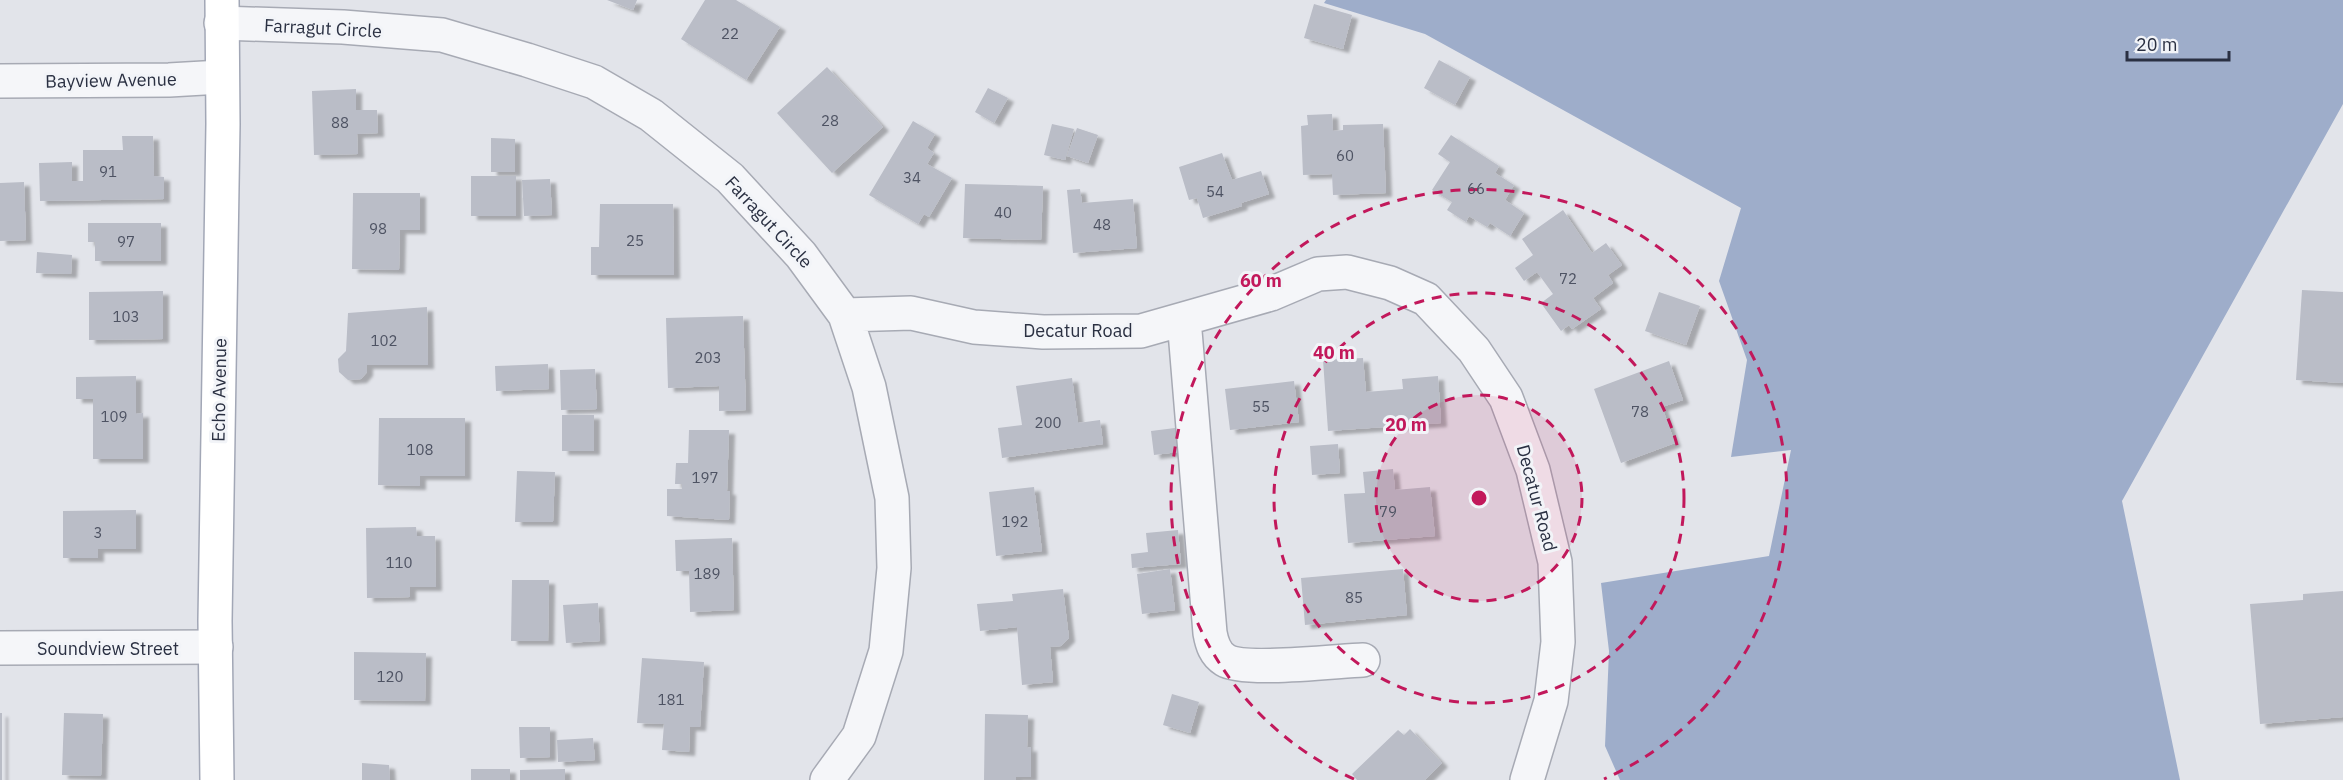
<svg xmlns="http://www.w3.org/2000/svg" width="2343" height="780" font-family="'IBM Plex Sans',sans-serif">
<style>
.water{fill:#9eadca}
.building{fill:#babdc7;filter:url(#shadow)}
.lines{fill:none;stroke-linecap:round;stroke-linejoin:round}
.minor-casing{stroke:#a7aab4;stroke-width:36}
.major-casing{stroke:#a2a7b6;stroke-width:36}
.minor{stroke:#f5f6f9;stroke-width:33}
.major{stroke:#fff;stroke-width:33}
.ring{fill:none;stroke:#c2185b;stroke-width:3;stroke-dasharray:10 8}
.labels{text-anchor:middle;dominant-baseline:central;stroke-width:6;stroke-linejoin:round;paint-order:stroke}
.number-label{font-size:15px;fill:#4e5363}
.street-label{font-size:18px;fill:#2a3042;stroke:#f2f4f8}
.centre{fill:#c2185b;stroke:#f2f4f8;stroke-width:3}
.ring-label{font-size:18px;text-anchor:middle;font-weight:bold;fill:#c2185b;stroke:#f2f4f8;stroke-width:6;stroke-linejoin:round;paint-order:stroke}
</style>
<defs>
<filter id="shadow"><feDropShadow dx="6" dy="4" stdDeviation="1.5" flood-color="#0004"/></filter>
</defs>
<rect width="100%" height="100%" fill="#e2e4ea"/>
<path class="water" d="M1326 0H2343V104L2122 501 2180 780H1620L1605 746 1609 651 1601 583 1769 556 1791 450 1731 457 1747 360 1719 281 1741 208 1425 34 1324 3Z"/>
<path class="building" d="M607 0H637L633 10Z
M705 0H736L780 27 746 80 681 39Z
M1314 4 1352 15 1343 49 1304 38Z
M1439 60 1470 77 1455 105 1424 88Z
M827 67 883 127 832 173 777 113Z
M988 88 1008 98 994 123 975 112Z
M356 89V110H377L378 133 357 134 358 154 314 155 312 91Z
M1332 114 1333 131 1343 130V125L1383 124 1386 193 1333 195 1332 174 1303 175 1301 126 1308 125 1307 115Z
M913 121 935 134 927 148 934 153 927 164 952 178 929 217 924 214 918 224 869 195Z
M1052 124 1074 129 1065 160 1044 155Z
M1077 128 1098 135 1088 163 1067 156Z
M1451 135 1499 166 1495 173 1514 185 1505 200 1524 213 1510 236 1490 223 1487 227 1469 216 1466 222 1447 210 1452 202 1432 190 1450 162 1438 154Z
M122 136H153L154 176 164 177V199L40 201 39 163 72 162V181H83V150H123Z
M491 138 515 139V172H491Z
M1222 153 1232 180 1261 171 1269 194 1241 203 1242 206 1203 218 1197 198 1189 200 1179 167Z
M471 176H516V216H471Z
M550 179 552 215 524 216 522 180Z
M24 182 26 240 0 241V183Z
M965 184 1043 186 1041 240 963 238Z
M1080 189 1082 203 1133 199 1137 248 1073 253 1067 190Z
M353 193H420V230H400L399 270 352 269Z
M600 204H673L674 275H591V247H599Z
M1563 210 1592 253 1606 243 1622 265 1608 275 1613 283 1593 298 1601 309 1572 329 1569 325 1561 331 1541 303 1553 294 1537 272 1524 281 1515 268 1533 255 1522 239Z
M88 223H161V261H95V242H88Z
M37 252 72 255 71 274 36 273Z
M2302 290 2343 292V383L2296 380Z
M163 291V339L89 340V292Z
M1659 292 1700 306 1686 345 1645 331Z
M427 307 428 365H367V372L361 379 348 380 339 372 338 359 346 351 348 313Z
M743 316 746 410 719 411V386L668 388 666 318Z
M1363 358 1366 392 1403 389 1402 379 1438 376 1441 423 1328 431 1323 360Z
M1669 361 1683 400 1662 407 1675 443 1621 463 1594 389Z
M548 364 549 389 496 391 495 366Z
M595 369 597 409 561 410 560 370Z
M136 376V414L143 413V459H93V399H76V377Z
M1072 378 1078 423 1100 420 1103 444 1002 458 998 428 1022 425 1016 386Z
M1294 381 1299 422 1230 430 1225 389Z
M562 415H594V451H562Z
M379 418H465V476H420V486L378 485Z
M1183 427 1186 451 1154 455 1151 431Z
M689 430H729L727 491H730L729 520 667 516V489H682V484H675L676 463H688Z
M1338 444 1340 473 1312 475 1310 446Z
M1393 469 1395 490 1430 487 1435 536 1348 543 1344 494 1365 493 1363 472Z
M517 471 555 472 553 522H515Z
M1034 487 1042 551 996 556 989 492Z
M136 510V549H98V558H63V511Z
M416 527 417 536H435L436 587H410V597L367 598 366 528Z
M1178 530 1181 564 1132 568 1131 554 1148 552 1146 533Z
M732 538 734 610 690 612 689 571H676L675 540Z
M1170 569 1175 610 1142 614 1137 574Z
M1403 569 1407 615 1305 625 1301 578Z
M512 580H549L548 641H511Z
M1063 589 1069 638 1061 646 1050 647 1053 682 1022 685 1017 627 980 631 977 604 1013 601 1012 594Z
M2343 591V717L2260 724 2250 604 2303 600V594Z
M598 603 600 641 566 643 563 605Z
M354 652 426 653 425 701 354 700Z
M642 658 704 662 700 727H690L689 752 662 750 664 724 637 723Z
M1172 694 1199 702 1190 733 1163 725Z
M0 713H2V780H0Z
M64 713 103 714 101 776 62 775Z
M985 714 1028 715 1027 748 1031 747V777H1016V780H984Z
M519 727H550V757L520 758Z
M1410 729 1442 763 1425 780H1357L1352 774 1398 730 1404 735Z
M593 738 595 760 558 762 557 740Z
M362 763 389 765 390 780H362Z
M471 769H510V780H471Z
M565 769V780H520V770Z"/>
<g class="lines">
<g class="minor-casing">
<path id="minor" d="M221 23 343 27 442 35 527 60 594 82 651 115 730 178 801 255 845 315 869 387 892 498 894 568 886 651 859 736 827 780
M0 81 169 80 221 77
M845 315 911 313 974 327 1043 332 1141 331 1271 294 1318 274 1347 272 1390 283 1426 299 1474 350 1506 398 1533 470 1555 562 1558 642 1551 701 1527 780
M1184 319 1210 633C1212 644 1215 654 1225 660 1244 672 1336 661 1363 660
M0 648 216 647"/>
</g>
<g class="major-casing">
<path id="major" d="M217 780 215 621 223 124 222 0"/>
</g>
<use href="#minor" class="minor"/>
<use href="#major" class="major"/>
</g>
<circle cx="1479" cy="498" r="103" fill="#c2185b" fill-opacity=".12"/>
<g class="ring">
<circle cx="1479" cy="498" r="103"/>
<circle cx="1479" cy="498" r="205"/>
<path d="M1354 779A308 308 0 1 1 1604 779"/>
</g>
<g class="labels">
<g class="number-label">
<text x="730" y="33">22</text>
<text x="830" y="120">28</text>
<text x="340" y="122">88</text>
<text x="1345" y="155">60</text>
<text x="108" y="171">91</text>
<text x="912" y="177">34</text>
<text x="1476" y="188">66</text>
<text x="1215" y="191">54</text>
<text x="1003" y="212">40</text>
<text x="1102" y="224">48</text>
<text x="378" y="228">98</text>
<text x="635" y="240">25</text>
<text x="126" y="241">97</text>
<text x="1568" y="278">72</text>
<text x="126" y="316">103</text>
<text x="384" y="340">102</text>
<text x="708" y="357">203</text>
<text x="1261" y="406">55</text>
<text x="1640" y="411">78</text>
<text x="114" y="416">109</text>
<text x="1048" y="422">200</text>
<text x="420" y="449">108</text>
<text x="705" y="477">197</text>
<text x="1388" y="511">79</text>
<text x="1015" y="521">192</text>
<text x="98" y="532">3</text>
<text x="399" y="562">110</text>
<text x="707" y="573">189</text>
<text x="1354" y="597">85</text>
<text x="390" y="676">120</text>
<text x="671" y="699">181</text>
</g>
<g class="street-label">
<text transform="translate(323 28) rotate(3)">Farragut Circle</text>
<text transform="translate(111 80) rotate(-1)">Bayview Avenue</text>
<text transform="translate(769 222) rotate(47)">Farragut Circle</text>
<text x="1078" y="330">Decatur Road</text>
<text transform="translate(219 390) rotate(-89)">Echo Avenue</text>
<text transform="translate(1537 498) rotate(75)">Decatur Road</text>
<text x="108" y="648">Soundview Street</text>
</g>
</g>
<circle cx="1479" cy="498" r="9" class="centre"/>
<g class="ring-label">
<text x="1261" y="287">60 m</text>
<text x="1334" y="359">40 m</text>
<text x="1406" y="431">20 m</text>
</g>
<path d="M2127 51v9h102v-9" fill="none" stroke="#2a3042" stroke-width="3"/>
<text x="2136" y="51" font-size="18" fill="#2a3042" stroke="#f2f4f8" stroke-width="4.5" paint-order="stroke">20 m</text>
</svg>
